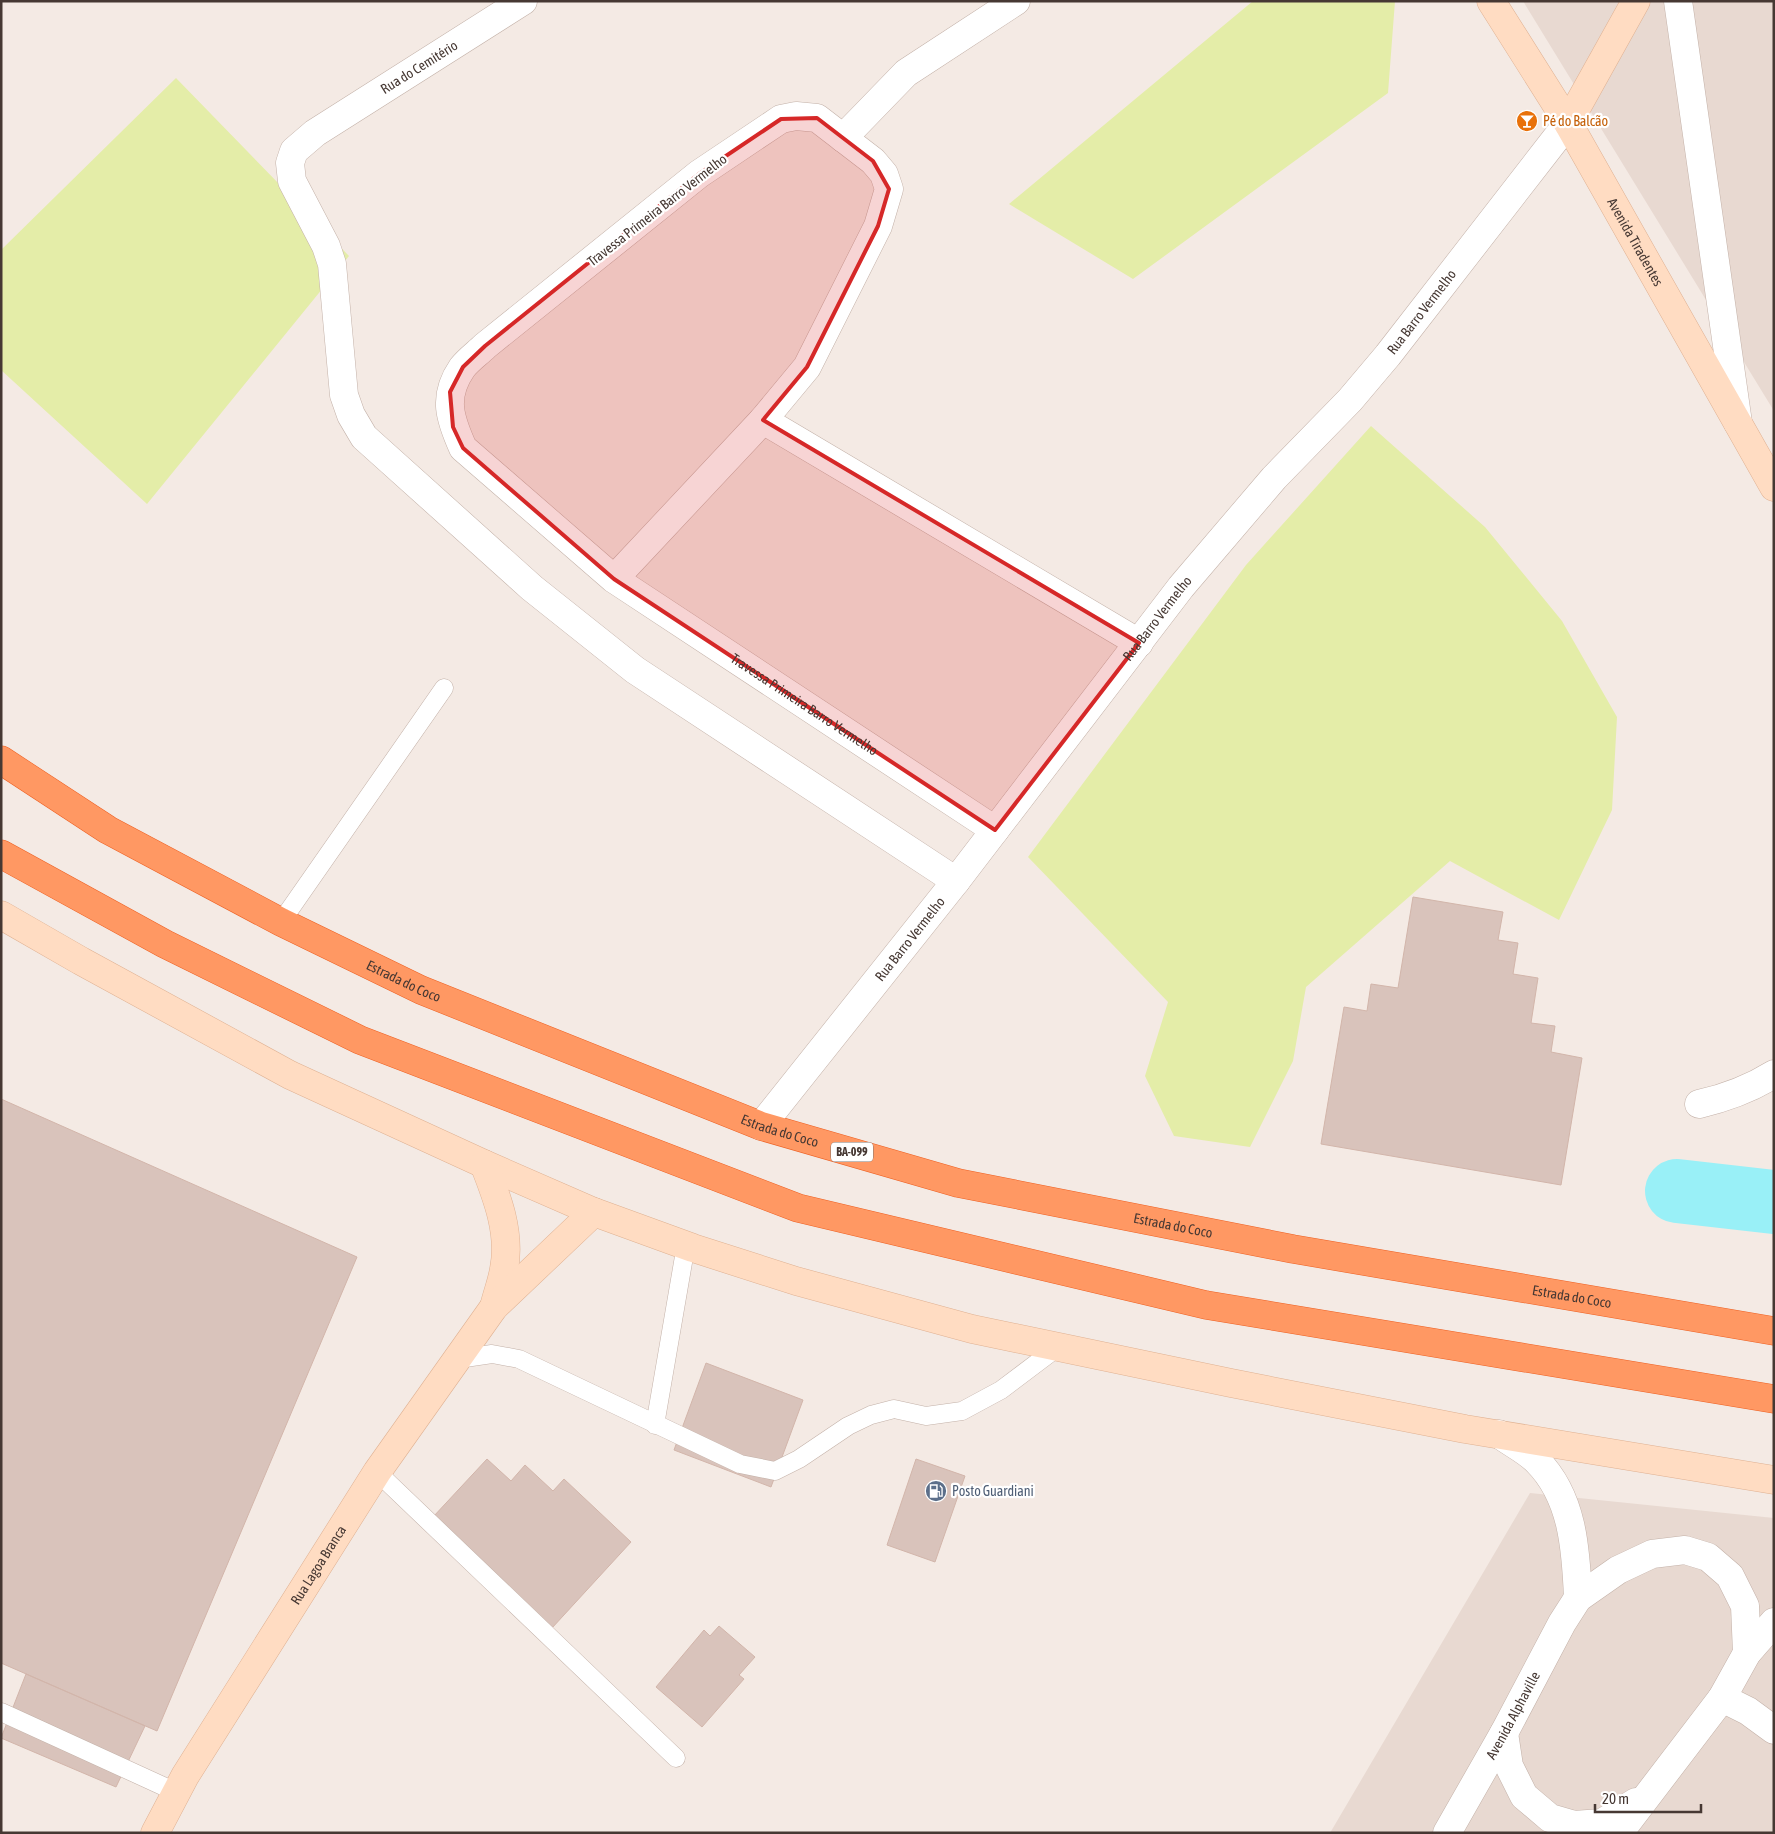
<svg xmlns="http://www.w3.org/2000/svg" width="1775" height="1834" font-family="'Asap Condensed',sans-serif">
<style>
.residential{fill:#e8d9d1}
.green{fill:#e4eda8}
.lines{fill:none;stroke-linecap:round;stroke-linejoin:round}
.river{stroke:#99f0f7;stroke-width:64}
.building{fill:#d9c3bb;stroke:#d2b5aa}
.lane-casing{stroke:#c3b1a8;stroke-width:19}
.street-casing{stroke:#c3b1a8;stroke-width:29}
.secondary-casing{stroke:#dfb192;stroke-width:29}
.highway-casing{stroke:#ed6124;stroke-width:29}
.lane{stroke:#fff;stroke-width:18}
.street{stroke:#fff;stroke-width:28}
.secondary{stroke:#ffdcc2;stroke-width:28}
.highway{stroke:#ff9863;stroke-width:28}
.marked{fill:#d62828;fill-opacity:0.2;stroke:#d62828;stroke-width:4;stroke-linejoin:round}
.labels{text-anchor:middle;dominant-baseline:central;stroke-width:4.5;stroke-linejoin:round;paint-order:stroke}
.shield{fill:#fff;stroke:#7e7470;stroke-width:1}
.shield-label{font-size:12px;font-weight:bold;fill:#463833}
.street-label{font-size:14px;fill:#463833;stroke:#fff}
.food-label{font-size:14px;fill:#c56008;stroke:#fff;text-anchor:start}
.service-label{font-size:14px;fill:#4e5e75;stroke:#fff;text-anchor:start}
</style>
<rect width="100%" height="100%" fill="#f4eae4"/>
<path class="residential" d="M1523 1H1774V411Z
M1530 1493 1774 1518V1833H1330Z"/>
<path class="green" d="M1253 1H1395L1388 93 1133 279 1009 204Z
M176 78 349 256 147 504 1 370V250Z
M1371 426 1485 527 1562 621 1617 717 1612 810 1559 920 1450 861 1306 987 1293 1061 1250 1147 1174 1136 1145 1076 1168 1002 1028 857 1246 565Z"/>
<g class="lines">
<path class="river" d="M1677 1191 1774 1202"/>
</g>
<path class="building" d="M1413 897 1503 912 1498 940 1518 943 1513 974 1538 978 1531 1023 1555 1026 1551 1052 1582 1058 1561 1185 1321 1144 1344 1007 1367 1011 1371 984 1398 988Z
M1 1099 357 1257 157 1731 1 1663Z
M706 1363 803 1400 771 1487 674 1450Z
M487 1459 511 1481 525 1465 553 1491 564 1479 631 1542 552 1628 433 1517Z
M916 1459 965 1476 935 1562 887 1545Z
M719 1626 755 1657 739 1675 744 1679 702 1727 656 1687 704 1630 710 1636Z
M26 1674 145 1726 116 1787 1 1738Z"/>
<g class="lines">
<g class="lane-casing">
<path id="lane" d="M281 922 444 688
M458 1359 492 1354 519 1359 740 1464 775 1471 799 1459 848 1426 871 1415 894 1409 926 1416 962 1411 1001 1390 1058 1347
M655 1425 686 1245
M377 1472 676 1758
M1 1712 176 1792"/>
</g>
<g class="street-casing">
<g id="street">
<path d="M523 1 315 133 294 151 290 163 292 181 326 246 332 264 344 395 351 415 364 437 532 588 635 670 956 881"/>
<path d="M1678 1 1738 423"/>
<path d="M843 138 906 73 1016 1"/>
<path d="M763 420 1139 643"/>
<path id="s1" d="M614 579 763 420 807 367 878 226 889 189 884 174 873 161 817 118 796 116 781 119 699 174 485 346C478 353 468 360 462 368 442 397 450 419 463 448L614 579 995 830"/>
<path d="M1699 1104C1725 1098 1750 1089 1774 1074"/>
<path id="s2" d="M761 1126 956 881 1181 587 1274 478 1350 400 1388 355 1568 123"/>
<path d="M1499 1434C1511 1443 1526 1450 1537 1461 1573 1497 1576 1550 1578 1598"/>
<path d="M1722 1698 1748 1711 1774 1730"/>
<path d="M1504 1733 1509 1766 1524 1796 1550 1818 1574 1825 1602 1823 1636 1802"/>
<path id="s3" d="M1447 1833 1504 1733 1562 1623 1578 1598 1618 1570 1652 1554 1685 1550 1708 1557 1730 1576 1745 1606 1747 1653"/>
<path d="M1619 1833 1722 1698 1747 1653 1774 1622"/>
</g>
</g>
<g class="secondary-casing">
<g id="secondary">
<path id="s4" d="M1491 1 1568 123 1774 487"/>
<path d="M1568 123 1636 1"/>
<path d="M1 915 81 961 290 1075 484 1164 594 1212 693 1248 796 1281 972 1329 1231 1383 1465 1429 1774 1480"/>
<path d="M484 1164C497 1197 511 1233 504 1269 502 1282 497 1294 494 1307"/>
<path id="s5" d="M155 1833 185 1776 377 1472 494 1307 594 1212"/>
</g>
</g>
<g class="highway-casing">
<g id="highway">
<path id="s6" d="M1 760 108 830 281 922 421 990 761 1126 958 1183 1293 1249 1774 1331"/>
<path d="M1 854 165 944 360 1040 798 1208 1206 1305 1774 1399"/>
</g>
</g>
<use href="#lane" class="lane"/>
<use href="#street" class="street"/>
<use href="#secondary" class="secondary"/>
<use href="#highway" class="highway"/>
</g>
<path class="marked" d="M817 118 873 161 889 189 878 226 807 367 763 420 1139 643 995 830 614 579 463 448 453 427 450 392 463 367 485 346 699 174 781 119Z"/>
<defs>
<g id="bar-disc" transform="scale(1.125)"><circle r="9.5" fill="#e8710a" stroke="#fff"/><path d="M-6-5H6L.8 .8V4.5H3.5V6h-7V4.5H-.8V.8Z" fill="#fff"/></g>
<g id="fuel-disc" transform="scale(1.125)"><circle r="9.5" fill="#5c6f8a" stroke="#fff"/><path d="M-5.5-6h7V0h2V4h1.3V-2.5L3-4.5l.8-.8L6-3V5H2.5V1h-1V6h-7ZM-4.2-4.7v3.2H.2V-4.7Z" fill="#fff"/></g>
</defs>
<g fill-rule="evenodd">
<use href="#bar-disc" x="1527" y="121"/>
<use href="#fuel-disc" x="936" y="1491"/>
</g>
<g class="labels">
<rect class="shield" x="831" y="1142.5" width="42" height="19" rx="4"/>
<g class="shield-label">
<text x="852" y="1152">BA-099</text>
</g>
<g class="street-label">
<text transform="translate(419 67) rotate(-32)">Rua do Cemitério</text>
<text transform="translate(657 210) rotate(-38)">Travessa Primeira Barro Vermelho</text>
<text stroke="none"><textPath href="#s4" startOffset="281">Avenida Tiradentes</textPath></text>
<text stroke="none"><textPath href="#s2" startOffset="1049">Rua Barro Vermelho</textPath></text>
<text stroke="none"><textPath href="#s2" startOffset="644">Rua Barro Vermelho</textPath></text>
<text stroke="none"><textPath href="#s1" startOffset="1541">Travessa Primeira Barro Vermelho</textPath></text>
<text stroke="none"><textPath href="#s2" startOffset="239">Rua Barro Vermelho</textPath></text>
<text stroke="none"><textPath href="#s6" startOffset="460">Estrada do Coco</textPath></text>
<text stroke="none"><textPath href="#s6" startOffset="865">Estrada do Coco</textPath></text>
<text stroke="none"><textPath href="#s6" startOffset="1270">Estrada do Coco</textPath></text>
<text stroke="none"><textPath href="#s6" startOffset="1675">Estrada do Coco</textPath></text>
<text stroke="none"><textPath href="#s5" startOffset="314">Rua Lagoa Branca</textPath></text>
<text stroke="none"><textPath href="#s3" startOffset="135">Avenida Alphaville</textPath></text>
</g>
<g class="food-label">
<text x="1543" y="121">Pé do Balcão</text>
</g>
<g class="service-label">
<text x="952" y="1491">Posto Guardiani</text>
</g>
</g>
<rect width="1775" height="1834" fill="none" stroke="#463833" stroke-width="5"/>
<path d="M1595 1804v8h106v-8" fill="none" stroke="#463833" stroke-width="2.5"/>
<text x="1602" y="1804" font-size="15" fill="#463833" stroke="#ffffff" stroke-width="4" paint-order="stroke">20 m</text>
</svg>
